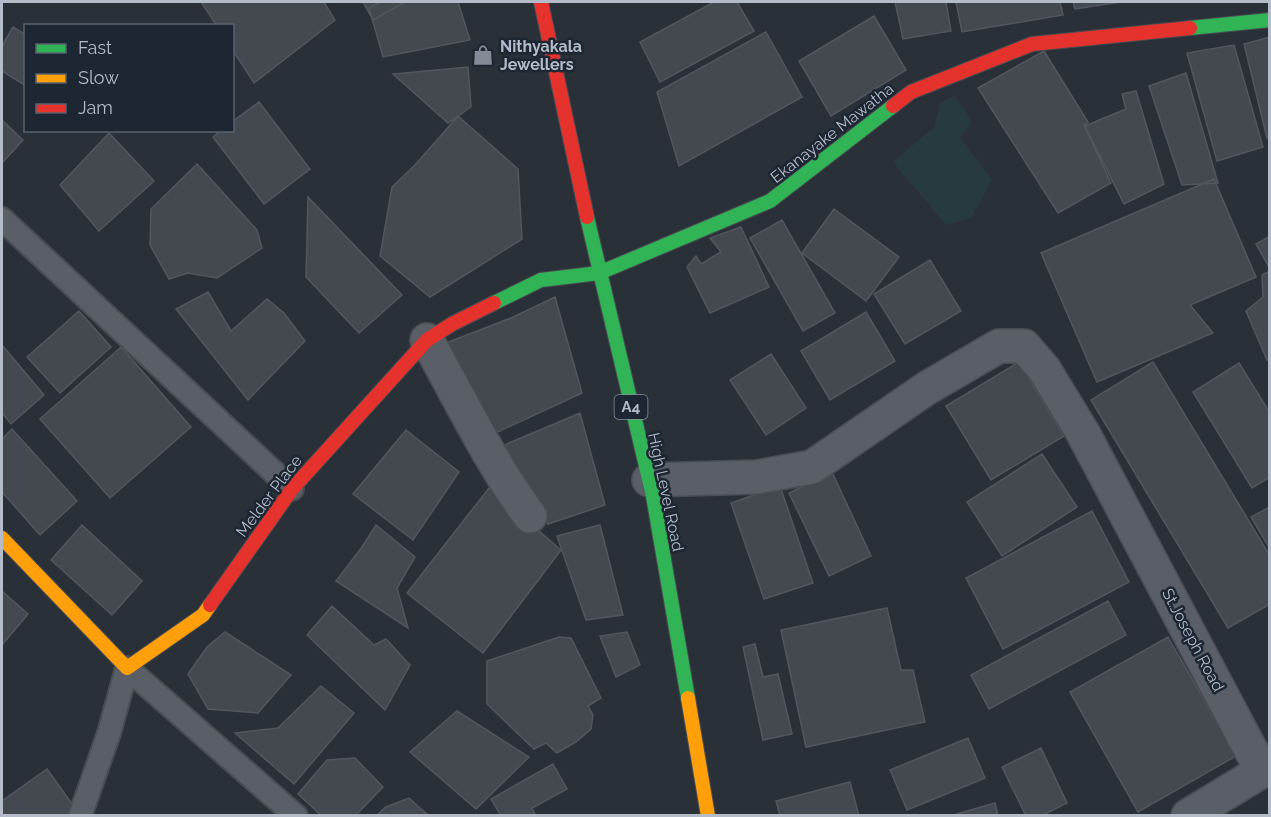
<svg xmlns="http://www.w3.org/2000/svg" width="1271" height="817" font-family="Raleway,sans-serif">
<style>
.green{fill:#273a3e}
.building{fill:#444950;stroke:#52575f;stroke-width:1.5}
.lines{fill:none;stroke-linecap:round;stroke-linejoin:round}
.lane-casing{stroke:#484c53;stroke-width:26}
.street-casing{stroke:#484c53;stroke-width:36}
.fast-casing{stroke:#484c53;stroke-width:16}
.slow-casing{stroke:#484c53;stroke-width:16}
.jam-casing{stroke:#484c53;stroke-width:16}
.lane{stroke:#5a5e66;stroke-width:22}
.street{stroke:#5a5e66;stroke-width:33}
.fast{stroke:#30b455;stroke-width:14}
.slow{stroke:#ff9f0a;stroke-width:14}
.jam{stroke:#e5322d;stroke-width:14}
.labels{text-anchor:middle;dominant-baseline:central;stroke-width:5;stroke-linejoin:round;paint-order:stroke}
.shield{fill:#1d2633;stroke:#878f9c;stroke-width:1.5}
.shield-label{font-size:15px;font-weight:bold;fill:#b4bcc9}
.poi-label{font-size:16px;font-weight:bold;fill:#b4bcc9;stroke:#1d2633;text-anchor:start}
.street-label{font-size:16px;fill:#b4bcc9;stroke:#1d2633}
</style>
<rect width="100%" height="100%" fill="#2a3038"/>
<path class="green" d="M955 95 972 122 960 137 992 180 971 218 946 225 893 162 934 127 940 103Z"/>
<path class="building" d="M201 2H324L335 20 254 83 232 49V26H217Z
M363 2H405L373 20Z
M380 2H458L470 40 383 57 369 8Z
M714 2H737L754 31 660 82 640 42Z
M895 2H946L951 31 903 39Z
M956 2H1060L1063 15 962 32Z
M1073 2H1121L1075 9Z
M874 16 906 70 831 116 799 61Z
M13 27 26 35V86L2 71V46Z
M766 32 802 97 679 166 657 92Z
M1270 37V137L1267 138 1244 44Z
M1234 45 1263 147 1217 161 1187 53Z
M1044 51 1088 122 1084 125 1111 183 1058 213 978 88Z
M468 67 471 107 448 123 393 74Z
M1186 73 1218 183 1182 185 1149 86Z
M1136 91 1164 184 1124 204 1085 126 1126 109 1122 94Z
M259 102 310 169 264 204 213 137 221 130H232V122Z
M458 116 518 169 522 239 430 297 380 256 392 187 415 165Z
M2 120 23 140 2 163Z
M109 133 154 181 99 231 60 185Z
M197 164 257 230 262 248 217 278 188 273 169 279 150 245 151 209Z
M1214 179 1256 277 1190 305 1213 333 1097 382 1041 253Z
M308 197 402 295 359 333 306 277Z
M834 209 899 257 866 301 802 253Z
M782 220 835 313 803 331 750 238Z
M741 227 769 287 710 313 687 267 696 256 701 264 721 252 710 238Z
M1270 236V269L1256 244Z
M930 260 961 311 905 344 874 294Z
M1270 271V359L1267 360 1246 311 1263 297 1262 275Z
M208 292 231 331 267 299 284 313 305 341 248 400 176 309Z
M555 297 582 393 489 436 446 343 511 318Z
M79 311 111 347 60 393 27 357Z
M866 312 895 361 830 400 801 351Z
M2 345 44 395 11 424 2 413Z
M121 347 191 427 110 498 40 419Z
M771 354 806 408 766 435 730 380Z
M1019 362 1064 436 991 480 946 406Z
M1153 362 1270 556V604L1228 628 1091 400Z
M1239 363 1270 413V477L1252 488 1193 392Z
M580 413 605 505 548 524 504 445Z
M12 429 77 501 40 535 2 492V439Z
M406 430 459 472 413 540 353 494Z
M1042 454 1077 507 1002 556 967 502Z
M832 472 871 556 829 576 789 493Z
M780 486 813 583 764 599 731 503Z
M489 488 561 550 483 653 407 593Z
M1270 507V549L1251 517Z
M1092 511 1129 582 1003 649 966 578Z
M82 525 142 581 112 615 51 560Z
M376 525 415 557 397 588 408 628 336 581 362 547Z
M600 525 623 615 586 620 557 536Z
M2 591 28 614 2 645Z
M1108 601 1126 635 989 709 971 675Z
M332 606 374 645 386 639 410 665 385 710 307 635Z
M887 608 901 670H913L925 722 806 747 781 630Z
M225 632 291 675 258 713 208 709 188 674 207 647Z
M627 632 640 665 616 677 600 636Z
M559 637 571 638 601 698 588 706 593 715 591 729 576 742 557 753 546 743 534 749 487 704V661Z
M1168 637 1236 756 1138 812 1070 692Z
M755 644 763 677 778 674 792 734 763 740 743 647Z
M321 686 354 713 294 784 235 733 278 728Z
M457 711 529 757 476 809 410 752Z
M968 738 985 778 907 810 890 770Z
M1041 748 1067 803 1041 816H1026L1002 767Z
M355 758 383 787 355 816H322L298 794 327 760Z
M553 764 567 789 532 808 536 816H501L491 799Z
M47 769 75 808 70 816H2V801Z
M850 782 859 816H780L776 801Z
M409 798 429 816H376L386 807Z
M995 803 998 816H950Z"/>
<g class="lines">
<g class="lane-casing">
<path id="lane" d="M2 219 292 489
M80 816 109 733 127 668 296 816"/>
</g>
<g class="street-casing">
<path id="street" d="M427 340C460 399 490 462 530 516
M649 480 757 477 812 467 927 388 999 346H1024L1044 369 1083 433 1262 771 1188 816"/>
</g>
<g class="fast-casing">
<path id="fast" d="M1190 28 1270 20
M587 217 653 496 688 698
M494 303 541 280 599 273 770 201 893 106"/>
</g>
<g class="slow-casing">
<path id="slow" d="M2 538 127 668 203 615 210 605
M688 698 708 816"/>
</g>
<g class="jam-casing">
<path id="jam" d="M541 2 587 217
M893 106 911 92 1032 44 1190 28
M210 605 292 489 427 340 452 324 494 303"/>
</g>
<use href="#lane" class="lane"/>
<use href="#street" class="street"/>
<use href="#fast" class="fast"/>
<use href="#slow" class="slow"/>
<use href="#jam" class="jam"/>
</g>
<defs>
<g id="shop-bare" transform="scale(1.62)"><path d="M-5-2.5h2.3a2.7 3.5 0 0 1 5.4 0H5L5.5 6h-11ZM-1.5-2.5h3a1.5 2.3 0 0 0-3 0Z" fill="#848b96" stroke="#1d2633" stroke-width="2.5" paint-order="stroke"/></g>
</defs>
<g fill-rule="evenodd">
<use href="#shop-bare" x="483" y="55"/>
</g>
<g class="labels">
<rect class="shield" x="614.5" y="395" width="33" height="24" rx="4.5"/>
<g class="shield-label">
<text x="631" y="407">A4</text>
</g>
<g class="poi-label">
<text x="500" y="46">Nithyakala<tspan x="500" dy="18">Jewellers</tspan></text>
</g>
<g class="street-label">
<text transform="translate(832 133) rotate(-38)">Ekanayake Mawatha</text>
<text transform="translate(666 492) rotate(78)">High Level Road</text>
<text transform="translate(269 496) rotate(-53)">Melder Place</text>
<text transform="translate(1193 640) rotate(62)">St.Joseph Road</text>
</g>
</g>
<rect width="1271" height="817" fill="none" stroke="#b4bcc9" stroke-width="6"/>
<rect x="24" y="24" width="210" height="108" fill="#1d2633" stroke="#59626f" stroke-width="1.5"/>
<rect x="36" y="44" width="30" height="9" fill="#30b455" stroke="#59626f" stroke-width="1.5"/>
<text x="78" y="54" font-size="18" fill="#b4bcc9">Fast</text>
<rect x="36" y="74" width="30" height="9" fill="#ff9f0a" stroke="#59626f" stroke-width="1.5"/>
<text x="78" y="84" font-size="18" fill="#b4bcc9">Slow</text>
<rect x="36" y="104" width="30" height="9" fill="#e5322d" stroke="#59626f" stroke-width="1.5"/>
<text x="78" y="114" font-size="18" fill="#b4bcc9">Jam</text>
</svg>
